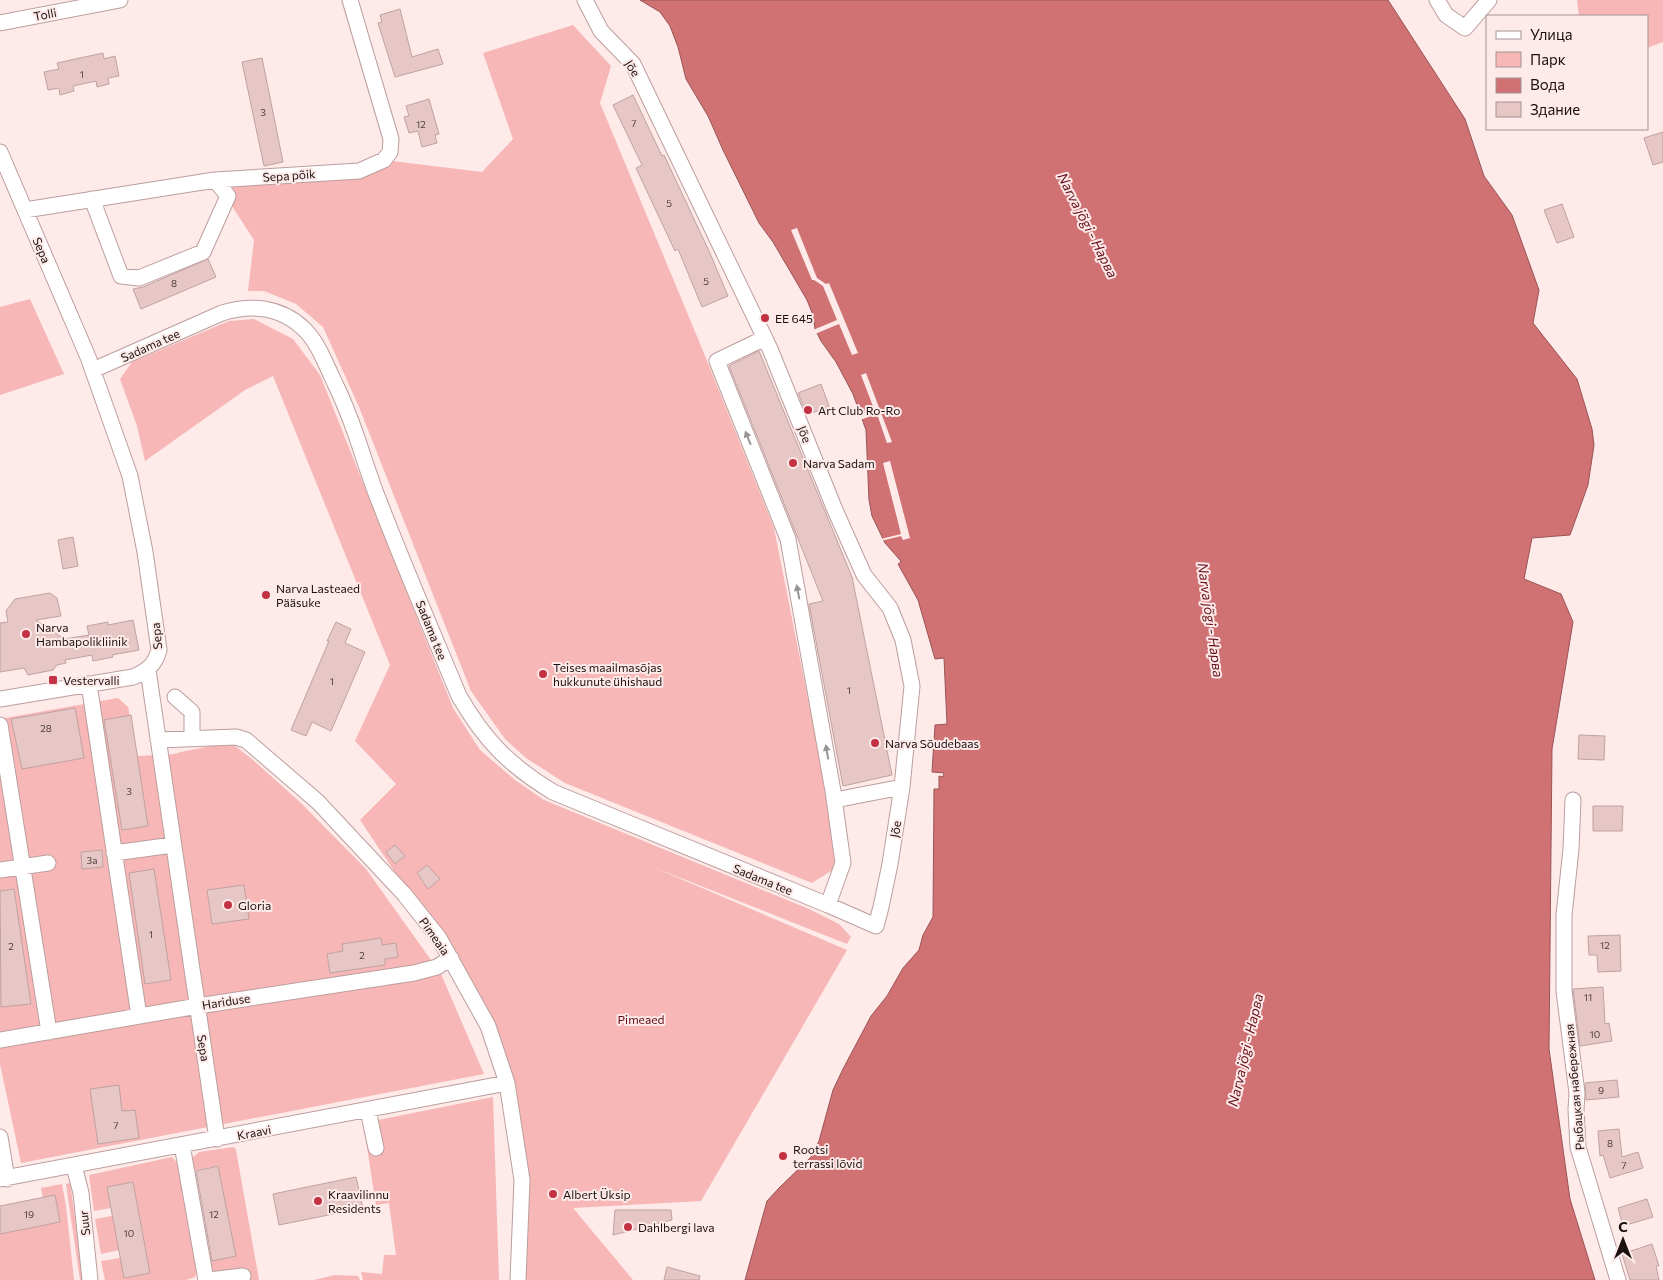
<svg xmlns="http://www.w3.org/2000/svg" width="1663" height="1280" font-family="Commissioner,sans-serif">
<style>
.green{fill:#f6b7b6}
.water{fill:#d07173;stroke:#9a5456}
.pier{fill:#fdeae9}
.building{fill:#e6c7c6;stroke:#bfa2a1}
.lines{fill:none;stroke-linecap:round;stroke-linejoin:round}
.minor-casing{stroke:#bc9e9d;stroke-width:17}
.minor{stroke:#fff;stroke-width:15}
.oneway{fill:#989494}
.poi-dot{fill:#c23242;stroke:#fdeae9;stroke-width:2}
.labels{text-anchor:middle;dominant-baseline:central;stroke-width:4;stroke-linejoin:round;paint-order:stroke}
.number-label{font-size:10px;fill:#4e3e3e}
.street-label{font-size:12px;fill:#1b1111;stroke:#fdeae9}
.poi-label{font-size:12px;fill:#1b1111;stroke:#fdeae9;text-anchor:start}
.park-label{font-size:12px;fill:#600616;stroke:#fdeae9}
.water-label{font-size:14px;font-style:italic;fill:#68111d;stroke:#fdeae9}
</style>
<rect width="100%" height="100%" fill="#fdeae9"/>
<path class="green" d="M1577 0H1663V42L1647 48V16H1579Z
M573 25 611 66 600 103 701 346 774 528 836 840 834 869 812 883 565 783 526 758 505 739 471 691 359 407 323 327 296 304 264 291H248L254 240 215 180 359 171 384 160 482 172 513 139 483 53Z
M30 299 64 374 0 395V307Z
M254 319 293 339 320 375 453 708 480 750 515 780 544 800 809 909 839 924 851 937 847 944 653 867 847 950 701 1201 573 1208 633 1280H522L511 1080 421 911 360 820 396 784 355 741 390 665 273 376 245 390 145 461 137 426 120 379 132 362 229 321Z
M118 698 128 707 138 756C150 755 171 756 181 752L230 742 253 760 301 803 366 869 441 974 484 1074 21 1163 0 1064V719Z
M493 1097 499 1280H363L361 1272 382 1274 384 1255H396L389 1203 376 1205 364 1128 378 1120Z
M234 1147 236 1150 259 1280H240L212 1272 210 1261 235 1256 217 1166 192 1171V1158L199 1152Z
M172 1157 180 1166 198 1267 195 1277 186 1280H105L101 1261 120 1258 119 1250 101 1254 95 1219 112 1216 111 1208 94 1211 89 1175Z
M70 1183 84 1280H80L66 1184Z
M62 1184 66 1206 74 1280H0V1234L60 1222 55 1196 43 1198 41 1188Z
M335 1275 358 1276 360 1280H314Z"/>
<path class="water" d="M640 0H1388L1465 119 1484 176 1512 215 1539 290 1533 323 1577 379 1592 429 1594 445 1588 485 1570 535 1532 538 1524 579 1561 594 1573 622 1552 749 1549 1049 1570 1199 1595 1280H745L767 1201 779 1188 811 1157 819 1141 833 1090 843 1069 871 1016 887 996 903 968 919 950 923 935 933 917 934 789H939V776L943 777 944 773 932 772 935 725 947 724 944 658 935 659 918 600 898 564 901 562 900 560 885 543 872 516 869 500 866 430 853 394 836 362 821 341 815 329 813 315 807 300 773 242 759 223 723 150 708 116 686 79 678 47 670 26 660 12Z"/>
<path class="pier" d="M797 228 817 278 826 284 829 283 858 353 852 355 839 324 815 334 813 330 837 320 823 286 814 280H812L791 230Z
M866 373 892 442 887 443 877 414 860 420 858 415 874 409 861 375Z
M890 461 910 538 903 540 901 536 881 541V539L901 534 883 463Z"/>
<path class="building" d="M400 9 412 57 438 49 443 64 395 77 378 23 382 22 380 15Z
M103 53 104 59 115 56 119 76 108 78 109 84 97 87 96 81 73 86 74 91 60 95 59 88 48 90 44 72 59 69 57 63Z
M262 58 283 162 264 166 242 62Z
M633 95 662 156 664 155 709 251 728 296 702 307 678 249 675 251 636 168 642 165 613 105Z
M429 99 439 134 435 135 437 143 422 147 418 131 409 133 404 117 409 116 406 106Z
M1663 132V162L1653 165 1644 138Z
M1562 204 1574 237 1557 243 1544 210Z
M208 259 216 277 141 309 133 289 143 287Z
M759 351 852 577 892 775 843 786 809 604 823 601 729 366Z
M821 384 829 406 807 415 798 393Z
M73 537 78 566 63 569 58 540Z
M50 593 57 598 61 616 36 620 64 639 89 635 87 626 108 622V625L133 620 139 650 112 655 113 657 93 661 92 655 65 660 66 663 57 665 53 670 28 675 24 668 0 672V623L8 622 6 611 15 599Z
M336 622 351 629 345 643 365 652 331 731 312 722 306 736 291 730 329 641H327Z
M75 708 84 758 22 769 11 719Z
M131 715 148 826 122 830 104 720Z
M1579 735 1605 736 1604 760 1578 759Z
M1593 806H1623L1622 831H1593Z
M395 845 405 856 395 864 386 852Z
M102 850 103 867 82 869 81 852Z
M427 865 440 879 428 889 417 873Z
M154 869 171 980 145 984 129 873Z
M244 885 249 919 212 924 207 890Z
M14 889 31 1004 1 1007 0 891Z
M1620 935 1621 971 1598 972 1597 955H1589L1588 936Z
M381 938 382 945 396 943 398 957 385 959V965L330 973 327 954 343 951 342 944Z
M1603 987 1605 1024 1609 1023 1612 1041 1580 1046 1573 989Z
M1617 1080 1619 1097 1586 1100 1585 1083Z
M119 1085 122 1111 135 1110 139 1138 98 1144 90 1089Z
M1619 1129 1622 1157 1638 1152 1643 1168 1610 1178 1603 1155 1600 1156 1598 1131Z
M218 1166 236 1256 212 1261 196 1171Z
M356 1177 363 1208 279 1225 273 1194Z
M133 1182 150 1273 124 1278 107 1187Z
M55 1195 60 1222 0 1234V1206Z
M1647 1199 1653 1217 1623 1226 1618 1208Z
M615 1210H671L672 1220 613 1235Z
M1652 1244 1659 1266H1656L1659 1280H1630L1622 1254Z
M667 1267 700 1276 699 1280H664Z"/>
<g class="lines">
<g class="minor-casing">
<path id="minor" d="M1437 0 1446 15 1465 28 1489 0
M0 23 120 0
M0 152 88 357 130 476 145 552 159 650C155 665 147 671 133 677L0 699
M92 199 121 276 139 278 203 252 228 196 215 180
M25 210 215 180 359 171 384 160 390 152 391 139 350 0
M765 338 717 361 788 539 833 791 843 863 828 905
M93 370 222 313C251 304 280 307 303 328 317 341 324 360 332 377 337 388 343 400 347 411 359 440 367 471 379 501 404 566 432 631 459 696 485 741 509 765 553 792L828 905 876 926 881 907 890 864 902 787 912 686 903 640 890 608 864 575 835 510 770 349 633 64 601 31 585 0
M148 670 217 1139
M89 684 139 1016
M175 697 192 712V739
M0 725 49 1032
M158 740 236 737 246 740 318 802 404 894 439 938 488 1026 507 1083 522 1180 518 1280
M835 800 902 787
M1573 800 1571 849 1564 915V991L1577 1093 1576 1109 1578 1147 1618 1280
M114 853 173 845
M0 870 48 863
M0 1040 198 1006 414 973 437 967 451 958
M368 1110 376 1148
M0 1137 7 1179
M182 1145 206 1280
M74 1166 81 1193 90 1280
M0 1179 507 1083
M209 1280 243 1276"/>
</g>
<use href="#minor" class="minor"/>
</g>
<defs><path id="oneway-solid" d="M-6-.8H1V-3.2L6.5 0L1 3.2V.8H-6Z" transform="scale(1.25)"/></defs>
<g class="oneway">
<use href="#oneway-solid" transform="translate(748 438) rotate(-112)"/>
<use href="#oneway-solid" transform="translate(798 592) rotate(-101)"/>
<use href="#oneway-solid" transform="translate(827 752) rotate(-100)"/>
</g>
<g class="poi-dot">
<circle cx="765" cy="318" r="5"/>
<circle cx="808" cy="410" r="5"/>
<circle cx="793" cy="463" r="5"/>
<circle cx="266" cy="595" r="5"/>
<circle cx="26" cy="634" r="5"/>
<circle cx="543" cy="674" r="5"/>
<rect x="48" y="675" width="10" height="10" rx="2.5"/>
<circle cx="875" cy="743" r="5"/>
<circle cx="228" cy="905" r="5"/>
<circle cx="783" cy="1156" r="5"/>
<circle cx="553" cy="1194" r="5"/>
<circle cx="318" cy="1201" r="5"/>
<circle cx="628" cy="1227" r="5"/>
</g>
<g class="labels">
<g class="number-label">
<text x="82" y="74">1</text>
<text x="263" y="112">3</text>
<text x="634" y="123">7</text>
<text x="421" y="124">12</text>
<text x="669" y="203">5</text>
<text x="706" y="281">5</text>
<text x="174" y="283">8</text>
<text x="332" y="681">1</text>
<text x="849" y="690">1</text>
<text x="46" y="728">28</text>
<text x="129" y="791">3</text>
<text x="92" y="860">3a</text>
<text x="151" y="934">1</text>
<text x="1605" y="945">12</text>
<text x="11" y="946">2</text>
<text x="362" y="955">2</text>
<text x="1588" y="997">11</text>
<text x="1595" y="1034">10</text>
<text x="1601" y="1090">9</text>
<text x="116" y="1125">7</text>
<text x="1610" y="1143">8</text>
<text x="1624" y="1165">7</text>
<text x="29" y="1214">19</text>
<text x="214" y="1214">12</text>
<text x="129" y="1233">10</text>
</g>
<g class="street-label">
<text transform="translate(45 14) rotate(-11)">Tolli</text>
<text transform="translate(633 68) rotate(57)">Jõe</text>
<text transform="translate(289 175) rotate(-4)">Sepa põik</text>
<text transform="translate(42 250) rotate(67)">Sepa</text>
<text transform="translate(150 345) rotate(-24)">Sadama tee</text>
<text transform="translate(805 434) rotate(68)">Jõe</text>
<text transform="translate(432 630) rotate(68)">Sadama tee</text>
<text transform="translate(156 636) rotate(-95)">Sepa</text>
<text transform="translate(895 829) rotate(-81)">Jõe</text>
<text transform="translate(763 879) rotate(22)">Sadama tee</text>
<text transform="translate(435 936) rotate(55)">Pimeaia</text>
<text transform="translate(226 1001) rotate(-9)">Hariduse</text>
<text transform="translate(204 1048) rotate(81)">Sepa</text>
<text transform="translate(1574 1087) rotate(-95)">Рыбацкая набережная</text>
<text transform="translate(254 1132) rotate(-11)">Kraavi</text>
<text transform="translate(84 1223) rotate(-96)">Suur</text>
</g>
<g class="poi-label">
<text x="775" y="318">EE 645</text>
<text x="818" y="410">Art Club Ro-Ro</text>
<text x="803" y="463">Narva Sadam</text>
<text x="276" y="588">Narva Lasteaed<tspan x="276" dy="14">Pääsuke</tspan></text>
<text x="36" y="627">Narva<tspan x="36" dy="14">Hambapolikliinik</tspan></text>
<text x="553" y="667">Teises maailmasõjas<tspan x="553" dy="14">hukkunute ühishaud</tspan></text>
<text x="63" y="680">Vestervalli</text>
<text x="885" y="743">Narva Sõudebaas</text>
<text x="238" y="905">Gloria</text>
<text x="793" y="1149">Rootsi<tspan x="793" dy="14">terrassi lõvid</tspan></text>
<text x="328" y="1194">Kraavilinnu<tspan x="328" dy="14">Residents</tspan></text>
<text x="563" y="1194">Albert Üksip</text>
<text x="638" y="1227">Dahlbergi lava</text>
</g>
<g class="park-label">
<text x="641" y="1019">Pimeaed</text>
</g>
<g class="water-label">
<text transform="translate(1088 225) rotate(63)">Narva jõgi - Нарва</text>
<text transform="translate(1211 620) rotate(82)">Narva jõgi - Нарва</text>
<text transform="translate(1245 1050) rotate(-77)">Narva jõgi - Нарва</text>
</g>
</g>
<rect x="1486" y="15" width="162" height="115" fill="#fdeae9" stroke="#a39393"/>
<rect x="1496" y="31" width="25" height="8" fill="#ffffff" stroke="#a39393"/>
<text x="1530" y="40" font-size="15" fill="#1b1111">Улица</text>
<rect x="1496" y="52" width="25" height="15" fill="#f6b7b6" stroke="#a39393"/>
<text x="1530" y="65" font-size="15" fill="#1b1111">Парк</text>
<rect x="1496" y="78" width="25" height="15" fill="#d07173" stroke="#a39393"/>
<text x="1530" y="90" font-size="15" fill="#1b1111">Вода</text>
<rect x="1496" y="102" width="25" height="15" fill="#e6c7c6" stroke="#a39393"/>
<text x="1530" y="115" font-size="15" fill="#1b1111">Здание</text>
<g transform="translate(1623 1240)" stroke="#fdeae9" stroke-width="4" paint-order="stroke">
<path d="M0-4L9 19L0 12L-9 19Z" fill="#1b1111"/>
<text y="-8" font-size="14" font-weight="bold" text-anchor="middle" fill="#1b1111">С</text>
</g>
</svg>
